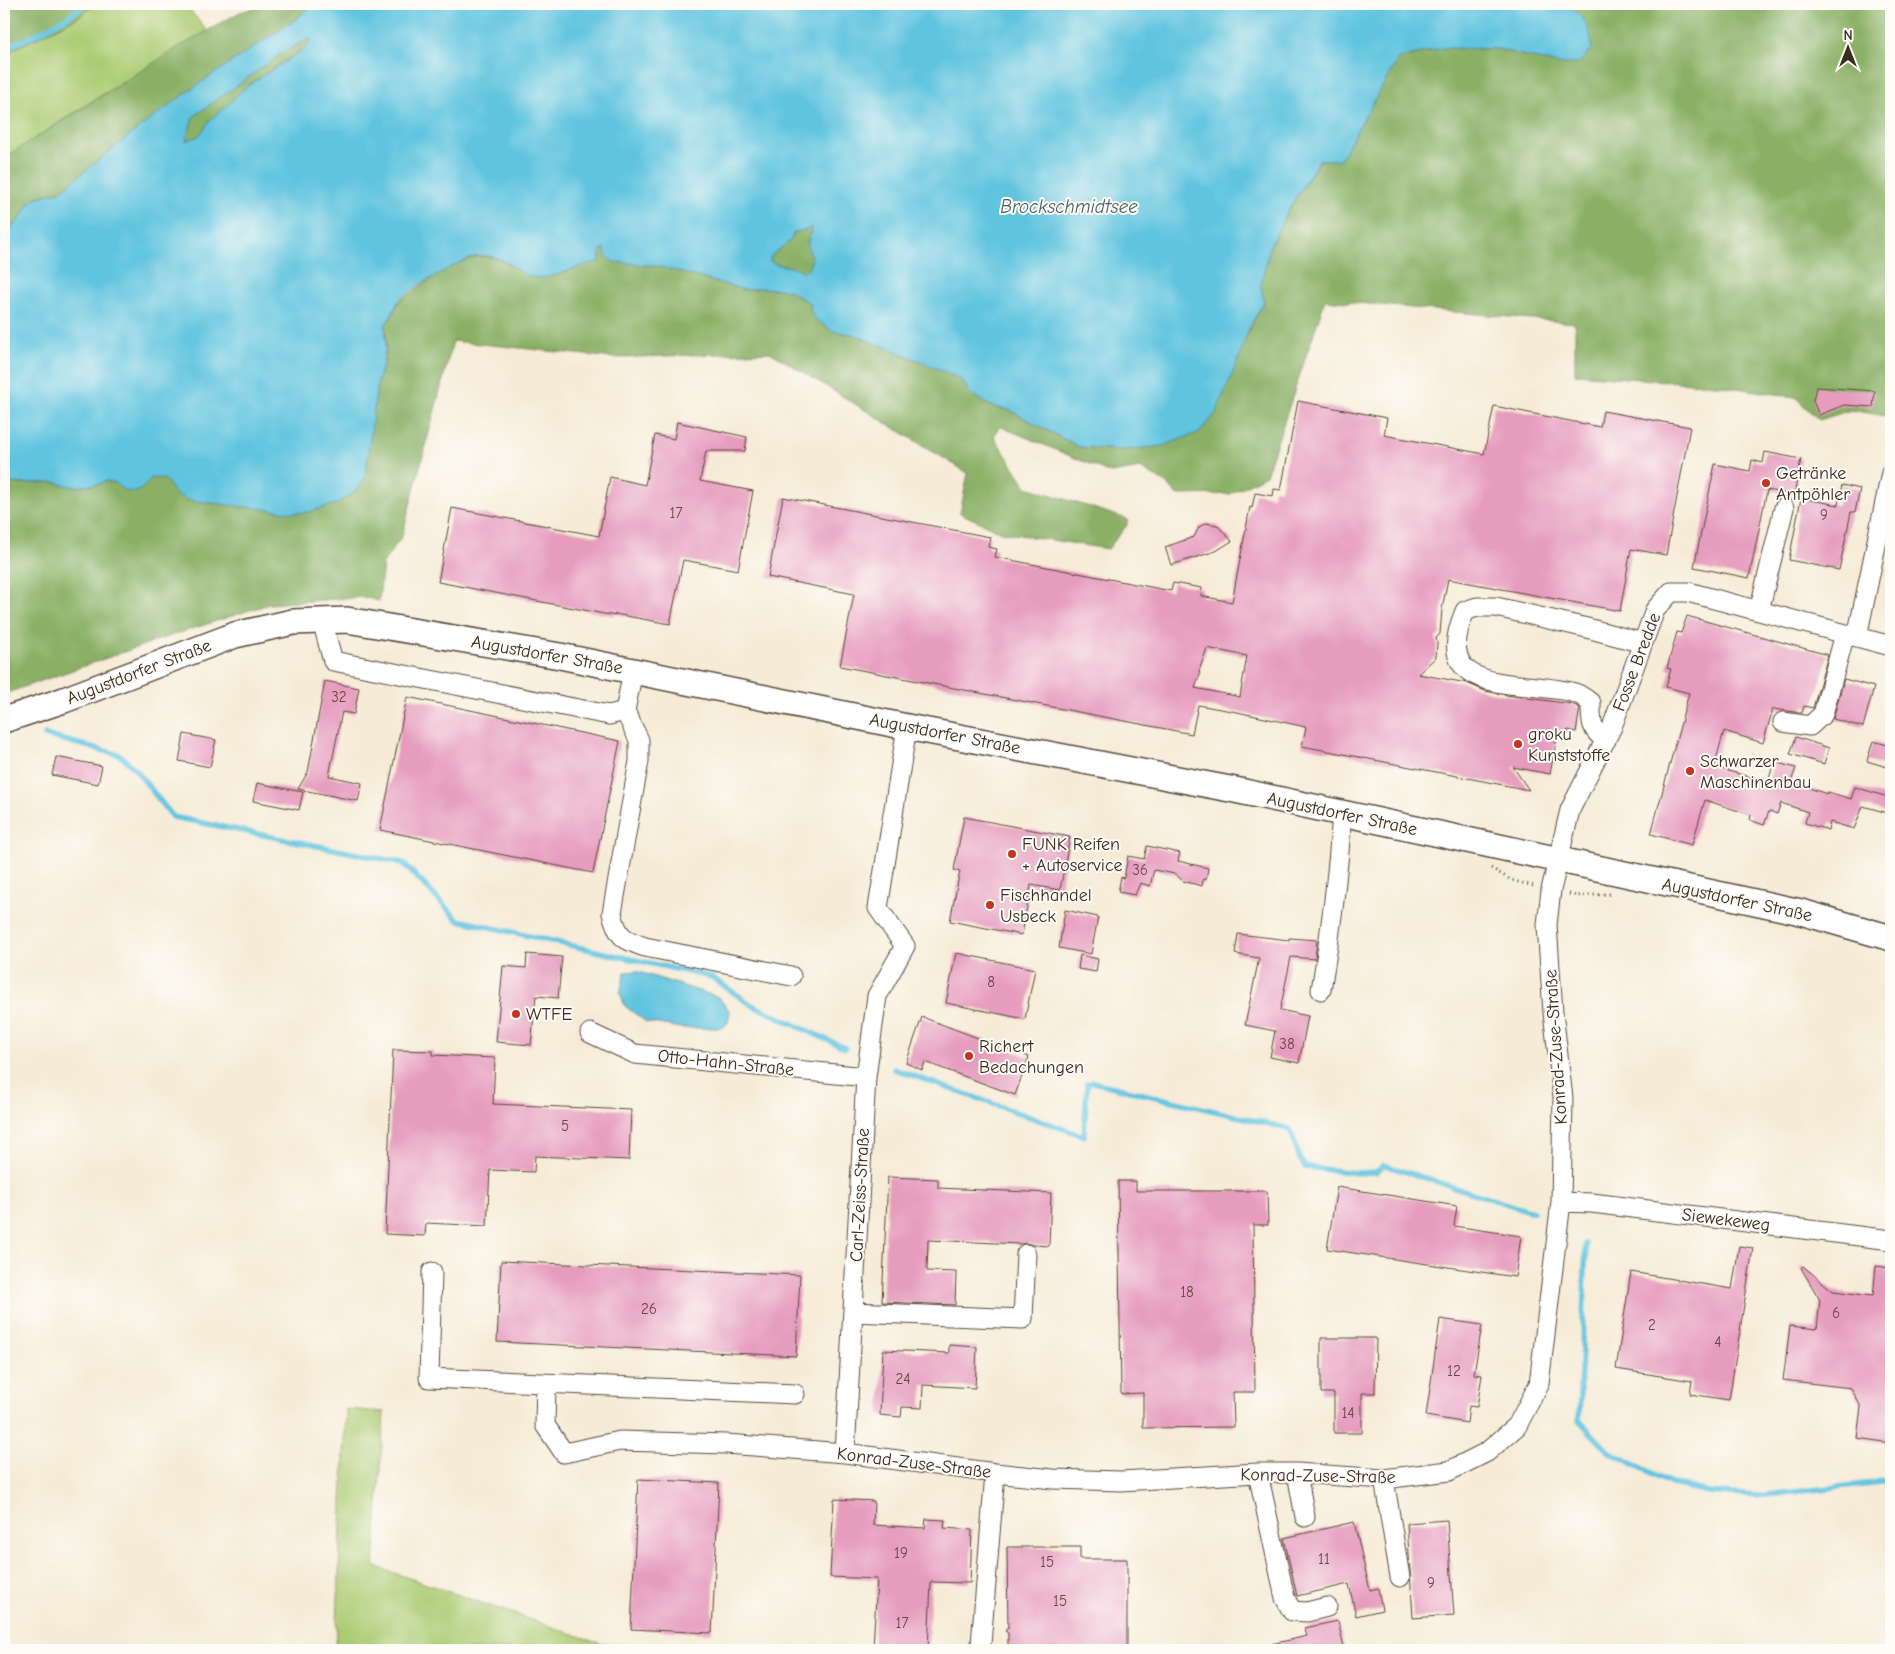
<svg xmlns="http://www.w3.org/2000/svg" width="1895" height="1654" font-family="'Comic Neue',sans-serif">
<style>
.green{fill:#accc73;stroke:#747b48}
.forest{fill:#89b065;stroke:#626d42}
.water{fill:#61c4df;stroke:#4e777e;fill-rule:evenodd}
.lines{fill:none;stroke-linecap:round;stroke-linejoin:round}
.stream{stroke:#61c4df;stroke-width:5.5}
.building{fill:#e69cbd;fill-rule:evenodd}
.minor-casing{stroke:#57473a;stroke-width:21}
.major-casing{stroke:#57473a;stroke-width:28}
.path{stroke:#57473a;stroke-width:3;stroke-dasharray:1 4;stroke-linecap:butt}
.minor{stroke:#fff;stroke-width:19}
.major{stroke:#fff;stroke-width:25}
.poi-dot{fill:#c8321e;stroke:#fdfcf7;stroke-width:2}
.labels{text-anchor:middle;dominant-baseline:central;stroke-width:4;stroke-linejoin:round;paint-order:stroke}
.number-label{font-size:15px;fill:#664646}
.poi-label{font-size:18px;fill:#3b2a1e;stroke:#fdfcf7;text-anchor:start}
.street-label{font-size:18px;fill:#3b2a1e;stroke:#fdfcf7}
.water-label{font-size:19px;font-style:italic;fill:#486062;stroke:#fdfcf7}
</style>
<rect width="100%" height="100%" fill="#fdfcf7"/>
<filter id="ink" filterUnits="userSpaceOnUse"><feTurbulence type="fractalNoise" baseFrequency=".02" numOctaves="2"/><feDisplacementMap in="SourceGraphic" scale="10" xChannelSelector="R" yChannelSelector="G"/><feConvolveMatrix kernelMatrix="1 2 1 2 8 2 1 2 1" color-interpolation-filters="sRGB"/></filter>
<filter id="wash" filterUnits="userSpaceOnUse"><feTurbulence type="fractalNoise" baseFrequency=".0096" numOctaves="4" result="noise"/><feDisplacementMap in="SourceGraphic" scale="20" xChannelSelector="R" yChannelSelector="G"/><feGaussianBlur stdDeviation="1.12" result="paint"/><feColorMatrix in="noise" values="0 0 0 0 0 0 0 0 0 0 0 0 0 0 0 0 0 1.4 0 .05"/><feComposite in="paint" operator="in"/></filter>
<g filter="url(#wash)">
<rect width="100%" height="100%" fill="#f6ebd6"/>
<path class="green" d="M96 4H185L207 31 92 101 4 158V54L76 18Z
M346 1409 384 1412 374 1566 602 1644 751 1650H338L336 1645Z"/>
<path class="forest" d="M4 4H96L76 18 4 54Z
M268 4H314L296 19 135 131 60 191 33 199C25 211 17 226 4 233V158L177 48 240 12Z
M1565 4H1891V417L1851 410 1819 420 1795 397 1717 385 1575 374V323L1325 300 1266 475 1230 494 1177 495 1166 483 1140 468 1111 473 999 426 994 437 1027 487 1127 519V525L1108 549 1001 532 960 513 968 473 770 352 614 358 453 341 402 536 383 563 379 601 362 597 269 604 161 639 4 694V482L19 484 54 482 73 487 99 484 106 481 116 483 124 491C137 485 157 469 170 482 172 485 174 490 176 493L297 513 373 414 378 379 384 365 387 343 385 325 391 318 399 301 437 275 456 264 478 256 497 258 511 266 570 270 586 263 599 262 601 250 604 248 614 262 655 265 745 290 760 288 788 290 811 304 825 326 832 331 852 334 916 359 963 380 970 394 993 407 1009 410 1079 447 1124 450 1137 448 1244 340 1264 302 1261 285 1270 246 1287 212 1320 160H1339L1343 154 1399 58 1443 48 1498 49 1557 64 1576 12Z
M311 37 306 48 247 86 228 105 211 119 199 136 186 141 193 117 285 51Z
M812 226C811 232 809 237 808 242 807 255 818 258 804 273 792 263 781 269 770 261L771 256 791 240 794 232 804 231Z"/>
<path class="water" d="M314 4H1565C1585 17 1590 25 1592 49L1578 64H1557L1498 49 1443 48 1399 58 1343 154 1339 160H1319L1287 212 1270 246 1261 285 1264 302 1249 328 1239 358 1216 413 1200 432 1163 446 1124 450 1079 447 1009 410 993 407 970 394 962 380 916 359 852 334 832 331 814 318 810 310 811 304 788 290 760 288 745 290 657 266 613 262 606 255 604 248 601 250 599 262C580 264 553 279 537 278 520 276 511 262 496 258 491 256 482 255 477 256 463 259 405 291 398 302 393 310 392 318 385 325 387 345 385 360 378 379L365 478 353 493 335 504 309 512 297 513 187 500C184 498 179 496 176 494 164 483 173 478 151 478L147 484 137 492 124 491 116 483 106 481 99 484 73 487 54 482 19 484 4 482V233C17 226 25 211 33 199L60 191 135 131 194 87 296 19ZM311 38 306 48 247 86 228 105 211 119 199 136 186 141 193 117 285 51ZM811 227C811 232 809 237 808 242 806 254 819 258 804 272 792 263 781 269 770 261L771 256 791 240 794 232 804 231Z
M636 971 718 997 730 1011 728 1023 721 1028H681L646 1022 625 1006 620 993 625 972Z"/>
<g class="lines">
<path class="stream" d="M4 49C33 37 61 22 87 4
M45 735 120 755 135 769 173 817 403 863 458 920 711 977 752 1005 845 1048
M894 1069 1084 1136 1087 1084 1093 1082 1290 1129 1300 1159 1305 1167 1357 1173 1376 1172 1384 1165 1533 1212
M1586 1244 1579 1420 1608 1451 1673 1484 1708 1492 1757 1496 1891 1481"/>
</g>
<g id="blocks">
<path class="building" d="M1816 387 1875 391 1873 407 1844 405 1819 415 1813 401Z
M1298 401 1387 418 1384 435 1484 454 1494 406 1600 427 1603 411 1690 427 1666 555 1631 549 1620 611 1448 579 1442 609 1440 634 1436 638 1437 643 1436 657 1418 674 1467 683 1485 691 1506 695 1572 704 1580 708 1576 732 1568 730 1567 733 1558 732 1550 774 1513 767 1529 790 1302 746 1306 727 1237 712 1198 705 1192 734 840 666 854 594 768 577 783 497 990 537 988 547 997 549 995 557 1171 591 1173 583 1202 588 1201 596 1232 602 1250 507 1252 508 1255 493 1273 496 1274 489 1281 490ZM1207 648 1247 656 1240 697 1195 688 1200 674 1199 671Z
M677 422 747 437 745 451H706L700 481 753 491 738 570 683 560 670 624 615 614V616L438 582 452 508 599 536 610 477 645 485 655 435 674 439Z
M1765 452 1801 459 1794 495 1767 490 1749 578 1694 567 1715 464 1750 471 1752 460 1763 463Z
M1842 485 1860 489 1855 512H1851L1839 570 1789 560 1801 498 1838 505Z
M1206 523 1217 525 1232 541 1216 551 1171 565 1165 547 1194 537 1199 527Z
M1687 616 1828 655 1813 708 1804 706 1802 713 1773 709 1763 743 1724 731 1714 767 1768 782 1774 762 1796 768 1791 782 1827 794 1828 792 1851 799 1855 787 1891 798V814L1863 806 1854 829 1830 822 1828 830 1805 823 1808 812 1781 803 1777 814 1769 811 1764 825 1750 820 1751 815 1705 800 1692 845 1651 834 1689 693 1666 687 1671 669 1667 668 1677 632 1681 633Z
M1844 679 1874 687 1863 727 1833 719Z
M325 681 359 688 354 714 342 712 329 776 362 783 358 801 298 789 308 772Z
M407 697 620 741 593 873 380 830Z
M184 734 216 740 210 767 179 761Z
M1796 737 1829 748 1824 764 1790 754Z
M1873 741 1891 746V754L1887 767 1867 761Z
M56 757 102 766 98 784 52 775Z
M257 783 303 792 299 810 253 801Z
M964 817 1070 837 1060 890 1031 885 1022 935 950 921 960 871 954 870Z
M1147 846 1180 853 1178 861 1208 868 1206 880 1203 879 1202 886 1183 881 1175 874 1154 870 1150 886 1140 883 1135 895 1118 892 1121 877 1124 878 1128 856 1144 859Z
M1065 910 1098 917 1091 954 1059 948Z
M1238 934 1289 940V938L1317 940 1315 959 1291 957 1280 1010 1308 1016 1299 1063 1270 1057 1275 1031 1245 1025 1259 958 1235 954Z
M956 953 1035 969 1025 1019 946 1003Z
M527 954 562 957 558 998 536 996 531 1045 496 1042 503 966 526 968Z
M1080 955 1098 959 1096 972 1078 969Z
M922 1017 1029 1057 1015 1095 925 1062 922 1070 906 1063Z
M393 1050 433 1051V1055L495 1058 493 1104 631 1110 629 1160 535 1156 534 1172 490 1170 487 1226 426 1223 425 1236 385 1234Z
M888 1177 938 1179V1188L1051 1193 1049 1246 1033 1245 1026 1243 1020 1244 928 1240 927 1271 956 1272 955 1305 882 1302Z
M1118 1181H1136V1191H1267L1268 1225H1253L1255 1392H1233L1234 1427 1143 1428V1393L1121 1394Z
M1337 1187 1457 1206 1454 1226 1521 1236 1515 1277 1327 1249Z
M1739 1246 1753 1248 1729 1400 1690 1394 1692 1381 1616 1369 1631 1272 1732 1289Z
M501 1261 800 1275 796 1356 497 1342Z
M1803 1266 1833 1291 1873 1296 1876 1266 1891 1268V1443L1857 1438 1861 1407 1851 1388 1783 1380 1790 1326 1817 1329 1820 1300 1801 1268Z
M1440 1319 1482 1325 1474 1374 1482 1375 1477 1407 1469 1406 1467 1423 1426 1416Z
M1321 1338H1376L1375 1393H1362V1433H1334V1393H1321Z
M949 1345 977 1347 975 1388 923 1385 922 1408 902 1407 901 1417 880 1415 883 1350 949 1353Z
M638 1479 719 1483 712 1633 631 1629Z
M834 1499 874 1501 873 1525 925 1528 926 1519 945 1520 944 1528 972 1530 970 1583 931 1582 928 1650 873 1648 877 1579 830 1577Z
M1447 1520 1454 1615 1413 1618 1407 1523Z
M1354 1522 1370 1590 1378 1588 1382 1610 1356 1616 1349 1584 1297 1596 1284 1538Z
M1007 1547H1080V1559H1127V1650H1008V1633L1005 1631 1008 1628Z
M1338 1621 1344 1647 1340 1648V1650H1273L1272 1644 1307 1636 1305 1628Z"/>
</g>
</g>
<g filter="url(#ink)">
<use href="#blocks" fill-opacity="0" stroke="#57473a" stroke-width="1"/>
<g class="lines">
<g class="minor-casing">
<path id="minor" d="M1759 611 1784 508
M322 621 333 661 609 715 625 711
M1857 637 1891 473
M633 671 625 711 639 740V761L612 913C618 937 622 939 645 947L791 976
M1783 722 1810 726 1823 714 1845 634
M1606 740C1590 731 1591 719 1591 703 1586 699 1580 694 1575 693 1525 678 1427 700 1465 611L1477 607H1496L1587 628 1643 643
M1321 990C1331 932 1338 873 1342 814
M590 1033 635 1054 866 1077
M1561 1202 1592 1203 1891 1240
M432 1272 429 1378 795 1394
M853 1312 1023 1319 1026 1254
M546 1384 545 1425 564 1453 620 1441 726 1444 845 1453 995 1473 1053 1479 1121 1481 1258 1473H1297L1384 1479 1449 1471 1487 1452 1517 1426 1539 1384 1561 1202 1563 1098 1553 1012 1547 925 1551 890 1570 810 1612 727 1655 610 1671 592H1688L1891 646
M845 1453 866 1077 877 996 905 946 878 908 907 727
M1258 1473 1285 1598 1292 1611 1307 1612 1327 1607
M1297 1473 1305 1517
M1384 1479 1400 1577
M981 1644 995 1473"/>
</g>
<g class="major-casing">
<path id="major" d="M4 720 64 700 235 635 293 622 347 620 560 656 907 727 1235 790 1801 912 1891 938"/>
</g>
<path class="path" d="M1491 868 1511 880 1534 886
M1569 894 1576 896 1610 894"/>
<use href="#minor" class="minor"/>
<use href="#major" class="major"/>
</g>
</g>
<g class="poi-dot">
<circle cx="1766" cy="483" r="5"/>
<circle cx="1518" cy="744" r="5"/>
<circle cx="1690" cy="771" r="5"/>
<circle cx="1012" cy="854" r="5"/>
<circle cx="990" cy="905" r="5"/>
<circle cx="516" cy="1014" r="5"/>
<circle cx="969" cy="1056" r="5"/>
</g>
<g class="labels">
<g class="number-label">
<text x="676" y="513">17</text>
<text x="1824" y="515">9</text>
<text x="339" y="697">32</text>
<text x="1140" y="870">36</text>
<text x="991" y="982">8</text>
<text x="1287" y="1044">38</text>
<text x="565" y="1126">5</text>
<text x="1187" y="1292">18</text>
<text x="649" y="1309">26</text>
<text x="1836" y="1313">6</text>
<text x="1652" y="1325">2</text>
<text x="1718" y="1342">4</text>
<text x="1454" y="1371">12</text>
<text x="903" y="1379">24</text>
<text x="1348" y="1413">14</text>
<text x="901" y="1553">19</text>
<text x="1324" y="1559">11</text>
<text x="1047" y="1562">15</text>
<text x="1431" y="1583">9</text>
<text x="1060" y="1601">15</text>
<text x="902" y="1623">17</text>
</g>
<g class="poi-label">
<text x="1776" y="473">Getränke<tspan x="1776" dy="21">Antpöhler</tspan></text>
<text x="1528" y="734">groku<tspan x="1528" dy="21">Kunststoffe</tspan></text>
<text x="1700" y="761">Schwarzer<tspan x="1700" dy="21">Maschinenbau</tspan></text>
<text x="1022" y="844">FUNK Reifen<tspan x="1022" dy="21">+ Autoservice</tspan></text>
<text x="1000" y="895">Fischhandel<tspan x="1000" dy="21">Usbeck</tspan></text>
<text x="526" y="1014">WTFE</text>
<text x="979" y="1046">Richert<tspan x="979" dy="21">Bedachungen</tspan></text>
</g>
<g class="street-label">
<text transform="translate(547 655) rotate(10)">Augustdorfer Straße</text>
<text transform="translate(1637 662) rotate(-69)">Fosse Bredde</text>
<text transform="translate(139 672) rotate(-21)">Augustdorfer Straße</text>
<text transform="translate(945 734) rotate(11)">Augustdorfer Straße</text>
<text transform="translate(1342 814) rotate(12)">Augustdorfer Straße</text>
<text transform="translate(1737 900) rotate(12)">Augustdorfer Straße</text>
<text transform="translate(1556 1047) rotate(-94)">Konrad-Zuse-Straße</text>
<text transform="translate(726 1063) rotate(6)">Otto-Hahn-Straße</text>
<text transform="translate(860 1195) rotate(-87)">Carl-Zeiss-Straße</text>
<text transform="translate(1726 1220) rotate(7)">Siewekeweg</text>
<text transform="translate(914 1463) rotate(7)">Konrad-Zuse-Straße</text>
<text transform="translate(1318 1476) rotate(1)">Konrad-Zuse-Straße</text>
</g>
<g class="water-label">
<text x="1069" y="207">Brockschmidtsee</text>
</g>
</g>
<rect width="1895" height="1654" fill="none" stroke="#fdfcf7" stroke-width="20"/>
<g transform="translate(1848 48)" stroke="#fdfcf7" stroke-width="4" paint-order="stroke">
<path d="M0-4L9 19L0 12L-9 19Z" fill="#3b2a1e"/>
<text y="-8" font-size="14" font-weight="bold" text-anchor="middle" fill="#3b2a1e">N</text>
</g>
</svg>
